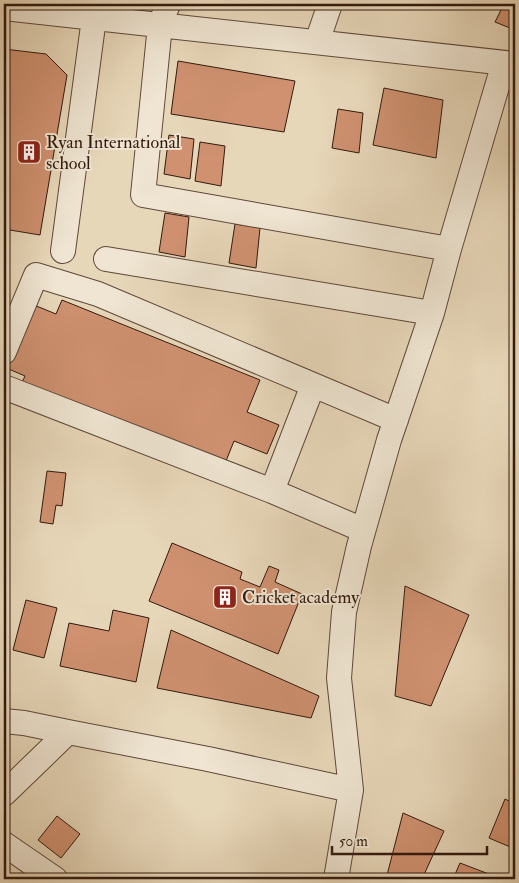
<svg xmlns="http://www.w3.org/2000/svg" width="519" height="883" font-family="'IM FELL Double Pica',serif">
	<rect width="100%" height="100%" fill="#e7d7b9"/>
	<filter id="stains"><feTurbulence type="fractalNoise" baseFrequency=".004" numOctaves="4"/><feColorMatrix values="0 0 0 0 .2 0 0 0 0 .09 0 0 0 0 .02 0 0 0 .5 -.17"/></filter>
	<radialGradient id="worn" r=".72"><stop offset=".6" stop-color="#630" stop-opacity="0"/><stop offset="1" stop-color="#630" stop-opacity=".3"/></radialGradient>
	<path fill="#cf9170" stroke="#321a0f" d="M 504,4 L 515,4 L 515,30 L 495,22 Z
		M 4,49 L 46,54 L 67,75 L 40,235 L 4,229 Z
		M 178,61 L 295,81 L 284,132 L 171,114 Z
		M 384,88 L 443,100 L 436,158 L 373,145 Z
		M 338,109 L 363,113 L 359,153 L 332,148 Z
		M 169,135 L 194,139 L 190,179 L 164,174 Z
		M 200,142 L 225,146 L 221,186 L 195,181 Z
		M 165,213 L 189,217 L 185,257 L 159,252 Z
		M 235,224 L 260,228 L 256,268 L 229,263 Z
		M 62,300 L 260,380 L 247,412 L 279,425 L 267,454 L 234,441 L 222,471 L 19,389 L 25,376 L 4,367 L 4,366 L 29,303 L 56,314 Z
		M 47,471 L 66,473 L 62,506 L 56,505 L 53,524 L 40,522 Z
		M 172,543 L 242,572 L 240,579 L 260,587 L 269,566 L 279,570 L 275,582 L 302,594 L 278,654 L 149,601 Z
		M 405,586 L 469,615 L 431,706 L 395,696 Z
		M 26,600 L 57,608 L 44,658 L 13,650 Z
		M 113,610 L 149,618 L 136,682 L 60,666 L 69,623 L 109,631 Z
		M 171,630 L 319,696 L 311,718 L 157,688 Z
		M 505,799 L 515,804 L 515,849 L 489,838 Z
		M 403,813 L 444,831 L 422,879 L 386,879 Z
		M 57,816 L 80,834 L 61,858 L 38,840 Z
		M 460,863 L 502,879 L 453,879 Z"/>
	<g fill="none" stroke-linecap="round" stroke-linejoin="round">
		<defs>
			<path id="minor" d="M 168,4 L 160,25 L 143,195 L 449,249
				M 4,8 L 515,64
				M 317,42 L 330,4
				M 63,251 L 94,18
				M 106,259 L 432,313
				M 4,352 L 36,275 L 98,294 L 396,420
				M 4,387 L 272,491 L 363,530
				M 272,491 L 313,385
				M 4,721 L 24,723 L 68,732
				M 351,790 L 339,678 L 344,612 L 359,546 L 389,440 L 432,313 L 449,249 L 504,63
				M 4,794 L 68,732 L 208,759 L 351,790 L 336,879
				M 4,844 L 55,879"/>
		</defs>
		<use href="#minor" stroke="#5f493a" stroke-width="26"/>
		<use href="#minor" stroke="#efe5d2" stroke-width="24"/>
	</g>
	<defs>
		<symbol id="building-square" viewBox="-11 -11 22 22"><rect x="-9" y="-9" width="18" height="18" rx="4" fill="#8f2418" stroke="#efe5d2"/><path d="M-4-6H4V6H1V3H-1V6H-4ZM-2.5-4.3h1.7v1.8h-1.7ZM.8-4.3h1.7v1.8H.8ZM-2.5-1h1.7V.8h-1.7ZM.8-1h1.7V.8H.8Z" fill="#fff"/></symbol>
	</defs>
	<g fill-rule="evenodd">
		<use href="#building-square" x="15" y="138" width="28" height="28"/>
		<use href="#building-square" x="211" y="583" width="28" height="28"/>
	</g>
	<g text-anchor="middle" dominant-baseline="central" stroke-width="4" stroke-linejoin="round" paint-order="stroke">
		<g font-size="18" fill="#321a0f" stroke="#efe5d2" text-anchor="start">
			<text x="46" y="142">Ryan International<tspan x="46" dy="21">school</tspan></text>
			<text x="242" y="597">Cricket academy</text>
		</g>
	</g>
	<rect width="519" height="883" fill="none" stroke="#e7d7b9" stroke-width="20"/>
	<rect x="5" y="5" width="509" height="873" fill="none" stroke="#321a0f" stroke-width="2.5"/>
	<rect x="10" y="10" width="499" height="863" fill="none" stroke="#321a0f"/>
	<path d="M332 846v8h155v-8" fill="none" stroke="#321a0f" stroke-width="2.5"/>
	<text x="339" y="846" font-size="15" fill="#321a0f" stroke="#efe5d2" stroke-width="4" paint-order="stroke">50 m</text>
	<rect width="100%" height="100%" filter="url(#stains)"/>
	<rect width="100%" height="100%" fill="url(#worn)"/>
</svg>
